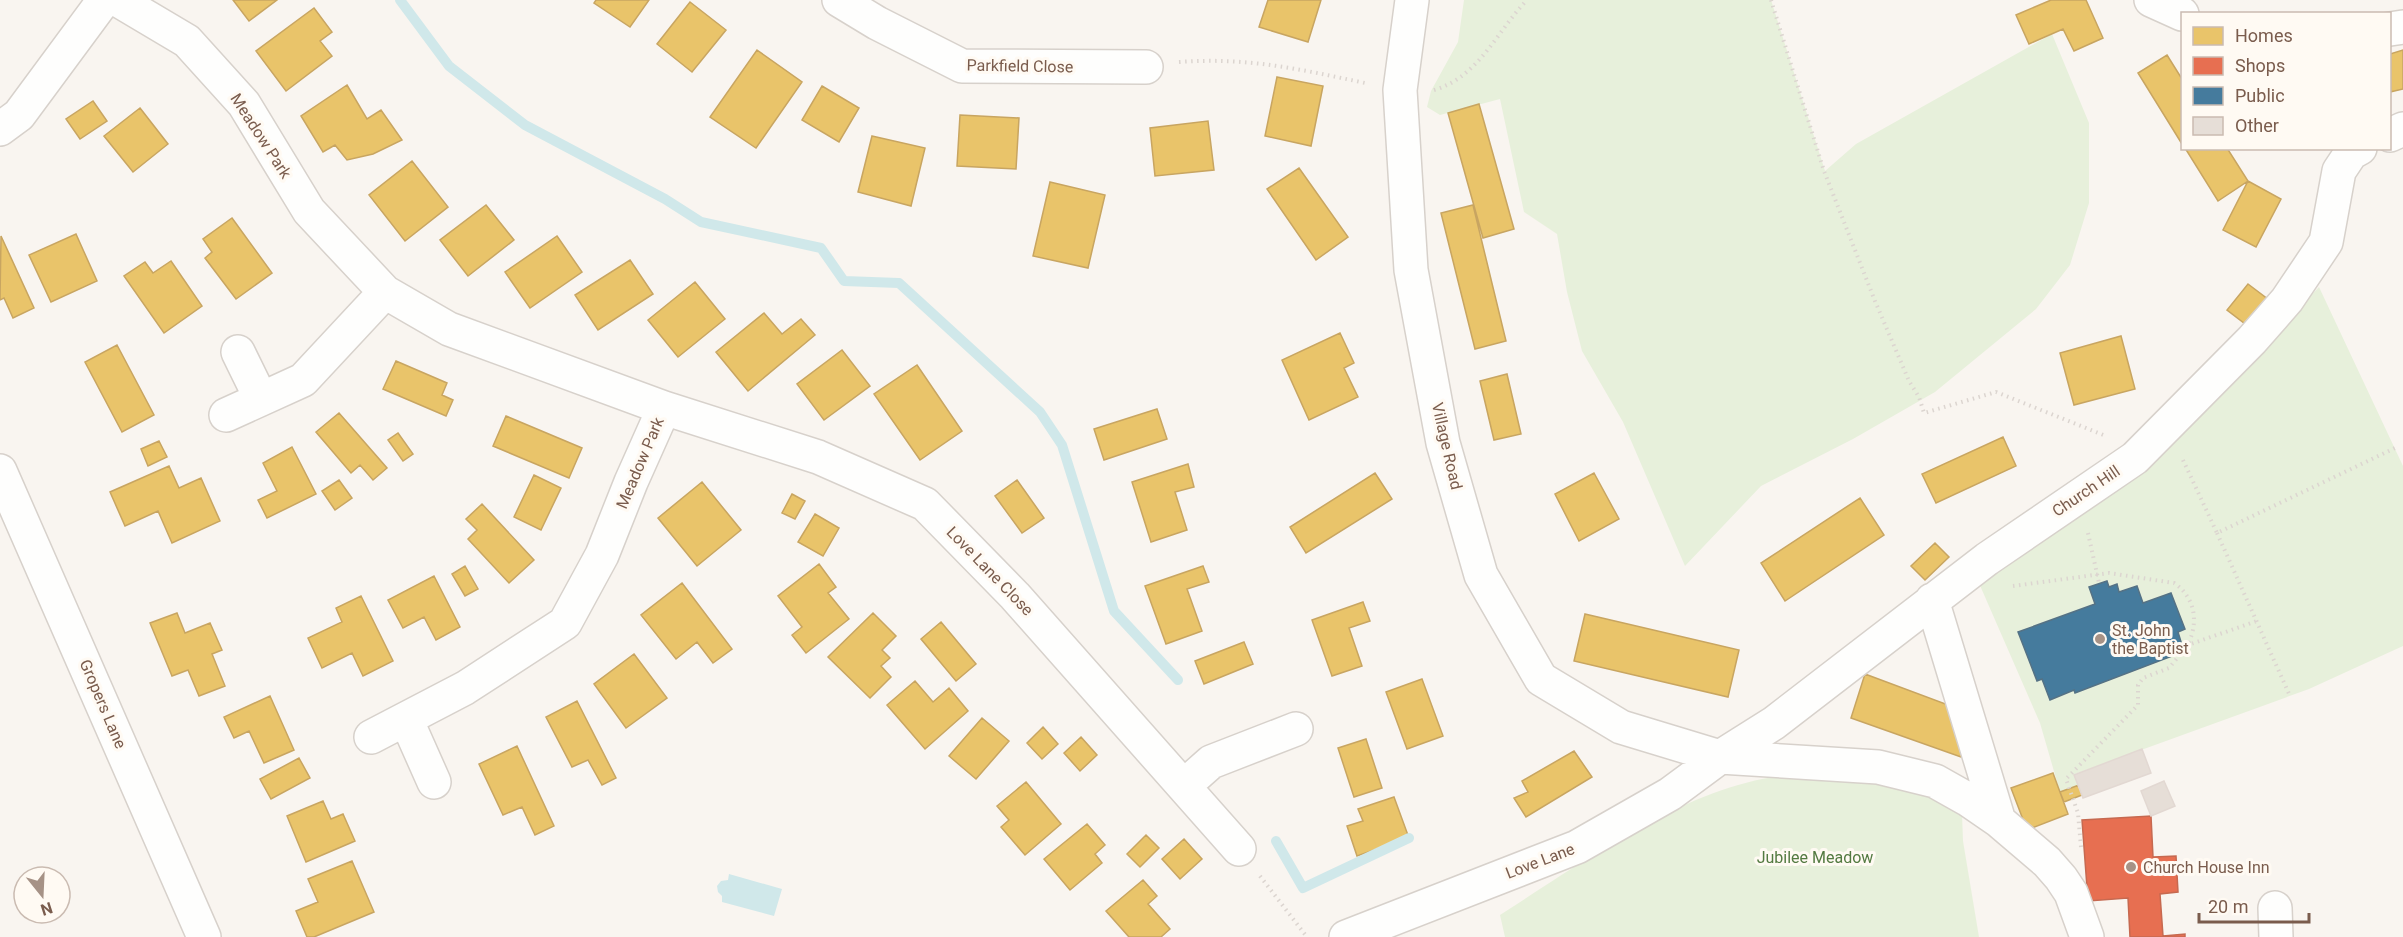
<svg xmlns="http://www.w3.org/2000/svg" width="2403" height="937" font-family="Roboto,sans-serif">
	<rect width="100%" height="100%" fill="#f9f5f0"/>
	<path fill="#e7f0db" d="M 1464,0 L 1771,0 L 1825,171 L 1856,144 L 2052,34 L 2089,123 L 2089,203 L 2070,265 L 2036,309 L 1935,392 L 1853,439 L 1761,486 L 1685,566 L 1623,422 L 1582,351 L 1567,292 L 1557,234 L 1524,212 L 1500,99 L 1440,115 L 1427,107 L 1431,91 L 1458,42 Z
		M 2319,287 L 2403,466 L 2403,646 L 2309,689 L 2075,774 L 2079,785 L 2060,792 L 2040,723 L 1975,574 L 2173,440 Z
		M 1790,775 L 1859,778 L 1913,787 L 1962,814 L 1963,841 L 1979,937 L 1505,937 L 1500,915 C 1584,862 1688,784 1790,775 Z"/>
	<path fill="#d0e8ea" d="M 729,874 L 782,889 L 774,916 L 722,902 L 722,896 L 718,892 L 717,886 L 721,881 L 728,880 Z"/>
	<path fill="#e9c46a" stroke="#c8a561" stroke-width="1.5" d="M 233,0 L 277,0 L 249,21 Z
		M 596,0 L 649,0 L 630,27 L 594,3 Z
		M 1268,0 L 1321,0 L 1308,42 L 1259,27 Z
		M 2051,0 L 2086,0 L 2103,38 L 2074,51 L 2063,29 L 2029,44 L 2016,15 Z
		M 690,2 L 726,30 L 692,72 L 657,44 Z
		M 314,8 L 332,32 L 320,41 L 332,56 L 286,91 L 256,51 Z
		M 757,50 L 802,82 L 756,148 L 710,117 Z
		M 2403,50 L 2403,89 L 2390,92 L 2390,54 Z
		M 2167,55 L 2182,79 L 2182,144 L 2138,73 Z
		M 1277,77 L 1323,86 L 1311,146 L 1265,136 Z
		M 347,85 L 367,119 L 381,110 L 402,140 L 373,154 L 347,160 L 335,145 L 323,152 L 301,116 Z
		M 822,86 L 859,108 L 839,142 L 802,120 Z
		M 93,101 L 107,121 L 80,139 L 66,119 Z
		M 1479,104 L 1514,229 L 1483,238 L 1448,113 Z
		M 140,108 L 168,144 L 133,172 L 104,136 Z
		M 960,115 L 1019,118 L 1016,169 L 957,166 Z
		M 1208,121 L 1214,170 L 1155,176 L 1150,128 Z
		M 872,136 L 925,148 L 911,206 L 858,192 Z
		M 2185,148 L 2227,148 L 2248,181 L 2218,201 Z
		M 412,161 L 448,207 L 405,241 L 369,195 Z
		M 1299,168 L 1348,237 L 1316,260 L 1267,189 Z
		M 2248,181 L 2281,199 L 2256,247 L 2223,230 Z
		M 1050,182 L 1105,195 L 1088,268 L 1033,256 Z
		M 486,205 L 514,240 L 468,276 L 440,240 Z
		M 1473,205 L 1506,341 L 1475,349 L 1441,213 Z
		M 232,218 L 272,273 L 236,299 L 205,258 L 212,252 L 203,239 Z
		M 76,234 L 97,281 L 51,302 L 29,255 Z
		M 1,236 L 34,308 L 13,318 L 4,298 L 0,300 Z
		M 557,236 L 582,272 L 530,308 L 505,272 Z
		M 630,260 L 653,294 L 598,330 L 575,295 Z
		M 171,261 L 202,306 L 164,333 L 124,276 L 145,262 L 153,273 Z
		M 695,282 L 725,319 L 678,357 L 648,320 Z
		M 2248,284 L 2273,303 L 2253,330 L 2227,310 Z
		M 764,313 L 782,334 L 801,319 L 815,335 L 748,391 L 716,352 Z
		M 1340,333 L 1354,363 L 1344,368 L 1358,397 L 1309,420 L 1282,360 Z
		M 2121,336 L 2135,389 L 2074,405 L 2060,353 Z
		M 117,345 L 154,415 L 122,432 L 85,362 Z
		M 842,350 L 870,386 L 824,420 L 797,384 Z
		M 396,361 L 447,383 L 442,395 L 453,400 L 446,416 L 383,389 Z
		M 917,365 L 962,431 L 920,460 L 874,394 Z
		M 1507,374 L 1521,434 L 1494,440 L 1480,381 Z
		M 1157,409 L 1167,439 L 1104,460 L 1094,429 Z
		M 339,413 L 387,468 L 373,480 L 360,465 L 351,473 L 316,432 Z
		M 506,416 L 582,448 L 569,478 L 493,446 Z
		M 398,433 L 413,454 L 403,461 L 388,440 Z
		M 2003,437 L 2016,466 L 1936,503 L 1922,474 Z
		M 159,441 L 167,457 L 148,466 L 141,449 Z
		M 292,447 L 316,494 L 267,518 L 258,500 L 277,491 L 263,463 Z
		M 1188,464 L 1194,487 L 1175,492 L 1187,530 L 1151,542 L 1132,482 Z
		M 169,466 L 179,488 L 201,478 L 220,521 L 172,543 L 158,511 L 125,526 L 110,492 Z
		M 1375,473 L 1392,499 L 1306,553 L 1290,527 Z
		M 1594,473 L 1619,519 L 1579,541 L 1555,494 Z
		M 534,475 L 561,488 L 541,530 L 514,517 Z
		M 339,480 L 352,498 L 335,510 L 322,491 Z
		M 1017,480 L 1044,518 L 1022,533 L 995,496 Z
		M 702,482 L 741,530 L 697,566 L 658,518 Z
		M 792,494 L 805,501 L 795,519 L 782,513 Z
		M 1860,498 L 1884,535 L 1785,601 L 1761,563 Z
		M 482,504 L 534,560 L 509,583 L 468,539 L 477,530 L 466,519 Z
		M 815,514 L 839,528 L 823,556 L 798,542 Z
		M 1935,543 L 1949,557 L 1925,580 L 1911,566 Z
		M 819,564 L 836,587 L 828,593 L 849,619 L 806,653 L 792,635 L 802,627 L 778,596 Z
		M 465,566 L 478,589 L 465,596 L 452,574 Z
		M 1203,566 L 1209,582 L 1187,589 L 1202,631 L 1166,644 L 1145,586 Z
		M 434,576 L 460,627 L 436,640 L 424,617 L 403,628 L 388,600 Z
		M 682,583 L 732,649 L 713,663 L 697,642 L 676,659 L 641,615 Z
		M 361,596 L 393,661 L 363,676 L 352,653 L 322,668 L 308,638 L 342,622 L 336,608 Z
		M 1363,602 L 1370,621 L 1349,628 L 1362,666 L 1332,676 L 1312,620 Z
		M 177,613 L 185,633 L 210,623 L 222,650 L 212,654 L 225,686 L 199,696 L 188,670 L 172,676 L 150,623 Z
		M 873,613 L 896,636 L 882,650 L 890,658 L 881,666 L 891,677 L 870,698 L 828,657 Z
		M 1585,614 L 1739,650 L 1728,697 L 1574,661 Z
		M 941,622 L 976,664 L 956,681 L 921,639 Z
		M 1244,642 L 1253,664 L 1204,684 L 1195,661 Z
		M 634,654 L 667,698 L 626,728 L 594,684 Z
		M 1865,674 L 1959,709 L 1978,763 L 1851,718 Z
		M 1422,679 L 1443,736 L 1407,749 L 1386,692 Z
		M 915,681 L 933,702 L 949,688 L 968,711 L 925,749 L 887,705 Z
		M 270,696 L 294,750 L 264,763 L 249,731 L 234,738 L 224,717 Z
		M 577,701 L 616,778 L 602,785 L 588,760 L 572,767 L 546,717 Z
		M 982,718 L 1009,741 L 976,779 L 949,756 Z
		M 1043,727 L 1058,744 L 1042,759 L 1027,743 Z
		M 1081,737 L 1097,755 L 1080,771 L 1064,753 Z
		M 1366,739 L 1382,788 L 1354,797 L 1338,748 Z
		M 517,746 L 554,826 L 535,835 L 522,807 L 503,815 L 479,764 Z
		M 1574,751 L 1592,777 L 1526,817 L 1514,798 L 1528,792 L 1522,781 Z
		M 299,758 L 310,778 L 271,799 L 260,779 Z
		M 2053,773 L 2068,814 L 2027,830 L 2011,788 Z
		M 1026,782 L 1061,824 L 1025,855 L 1001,827 L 1009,820 L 997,806 Z
		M 2079,785 L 2082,795 L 2064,802 L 2060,792 Z
		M 1394,797 L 1409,838 L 1357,856 L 1347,826 L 1363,821 L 1358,809 Z
		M 323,801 L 331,819 L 343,814 L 355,841 L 306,862 L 287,816 Z
		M 1087,824 L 1105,845 L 1095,854 L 1102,863 L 1070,890 L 1044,859 Z
		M 1146,835 L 1159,848 L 1140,867 L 1127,854 Z
		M 1184,839 L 1202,859 L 1180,879 L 1162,859 Z
		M 352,861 L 374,912 L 314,937 L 307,937 L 296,911 L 318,902 L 308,879 Z
		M 1143,880 L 1157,896 L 1148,904 L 1170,929 L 1161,937 L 1129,937 L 1106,911 Z"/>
	<path fill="#e76f51" stroke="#c66950" stroke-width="1.5" d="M 2151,816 L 2153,857 L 2176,856 L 2178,892 L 2160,894 L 2163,936 L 2185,934 L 2185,937 L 2130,937 L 2128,898 L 2088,901 L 2082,820 Z"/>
	<path fill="#457b9d" stroke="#557285" stroke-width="1.5" d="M 2107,581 L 2109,587 L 2117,584 L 2119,592 L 2137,586 L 2143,603 L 2171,593 L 2185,629 L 2178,632 L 2182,645 L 2175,655 L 2075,693 L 2074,690 L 2050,700 L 2042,679 L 2037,681 L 2018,632 L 2095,604 L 2089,587 Z"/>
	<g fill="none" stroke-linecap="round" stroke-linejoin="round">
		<path stroke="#d0e8ea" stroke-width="10" d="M 400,0 L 449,66 L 525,125 L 665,199 L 701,222 L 821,248 L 844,281 L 899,283 L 1040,412 L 1062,445 L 1114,611 L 1178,680
			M 1276,841 L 1303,888 L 1409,838"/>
	</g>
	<path fill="#e6ded7" stroke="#e2d8d2" stroke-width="1.5" d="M 2142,749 L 2151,773 L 2083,798 L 2074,775 Z
		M 2164,781 L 2175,806 L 2151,816 L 2141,791 Z"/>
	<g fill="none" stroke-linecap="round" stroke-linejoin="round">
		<defs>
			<path id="minor" d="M 118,0 L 187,41 L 244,104 L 309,211 L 385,292 L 449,329 L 664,408 L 818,457 L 925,504 L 1015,596 L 1239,849
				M 839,0 L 877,23 L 962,66 L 1146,67
				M 1412,0 L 1400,90 L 1411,270 L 1443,443 L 1481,575 L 1541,679 L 1621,727 L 1720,757 L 1878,767 L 1935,781 L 1967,799 L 1999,821 L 2047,862 L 2061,878 L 2071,893 L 2087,937
				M 2151,0 L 2182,14
				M 2390,29 L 2403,27
				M 0,129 L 19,115 L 104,0
				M 2390,135 L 2403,129
				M 238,352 L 261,399
				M 226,415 L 303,380 L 385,292
				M 0,471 L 204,937
				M 1932,600 L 1999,821
				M 406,719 L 434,782
				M 371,737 L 465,688 L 565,623 L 602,555 L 631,482 L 664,408
				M 1184,786 L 1211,762 L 1296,729
				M 2275,908 L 2276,937
				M 1346,937 L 1577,847 L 1670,794 L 1720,757 L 1774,723 L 1987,559 L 2135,458 L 2252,340 L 2287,300 L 2326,242 L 2339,171 L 2351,153 L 2360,148"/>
		</defs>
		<use href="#minor" stroke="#d7d1cb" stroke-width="36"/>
		<path stroke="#dcd5d0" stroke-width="4" stroke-dasharray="1.5 4.5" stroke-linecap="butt" d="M 1771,0 L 1824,171 L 1875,301 L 1909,381 L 1919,397 L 1924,413 L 1996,392 L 2106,436
			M 1179,62 C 1247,57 1299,69 1365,83
			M 1434,90 C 1479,77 1497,31 1527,0
			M 2183,460 L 2217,533 L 2395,448
			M 2088,533 L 2099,583
			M 2217,533 L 2290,696
			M 2013,586 L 2109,573 L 2174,583 C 2195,597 2199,622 2188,644
			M 2081,847 L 2078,813 L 2066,779 L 2138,705 L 2138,685 L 2143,678 L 2169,668 L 2188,645 L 2257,621
			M 1260,876 L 1307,937"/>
		<use href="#minor" stroke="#fefefd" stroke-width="33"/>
	</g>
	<g fill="#a69286" stroke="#fffaf3" stroke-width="2">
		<circle cx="2100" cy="639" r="6"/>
		<circle cx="2131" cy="867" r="6"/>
	</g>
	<g text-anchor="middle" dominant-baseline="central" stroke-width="6" stroke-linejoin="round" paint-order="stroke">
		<g font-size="16" fill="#7a5c4d" stroke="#fffaf3">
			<text transform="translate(1020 66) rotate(1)">Parkfield Close</text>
			<text transform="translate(261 136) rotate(57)">Meadow Park</text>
			<text transform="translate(1447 446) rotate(77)">Village Road</text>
			<text transform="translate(640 463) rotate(-67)">Meadow Park</text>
			<text transform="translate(2086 491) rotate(-34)">Church Hill</text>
			<text transform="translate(990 571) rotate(46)">Love Lane Close</text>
			<text transform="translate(103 704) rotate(67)">Gropers Lane</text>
			<text transform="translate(1540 861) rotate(-21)">Love Lane</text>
		</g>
		<g font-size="16" fill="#7a5c4d" stroke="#fffaf3" text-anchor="start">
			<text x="2112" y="630">St. John<tspan x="2112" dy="18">the Baptist</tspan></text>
			<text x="2143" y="867">Church House Inn</text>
		</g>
		<g font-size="16" fill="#537a41" stroke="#fffaf3">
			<text x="1815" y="857">Jubilee Meadow</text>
		</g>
	</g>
	<rect x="2181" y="12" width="210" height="138" fill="#fffaf3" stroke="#cabbb1" stroke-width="1.5"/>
	<rect x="2193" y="27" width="30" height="18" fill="#e9c46a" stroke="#cabbb1" stroke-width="1.5"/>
	<text x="2235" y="42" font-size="18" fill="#7a5c4d">Homes</text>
	<rect x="2193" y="57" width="30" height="18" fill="#e76f51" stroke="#cabbb1" stroke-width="1.5"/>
	<text x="2235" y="72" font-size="18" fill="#7a5c4d">Shops</text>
	<rect x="2193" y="87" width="30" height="18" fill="#457b9d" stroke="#cabbb1" stroke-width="1.5"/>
	<text x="2235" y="102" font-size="18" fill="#7a5c4d">Public</text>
	<rect x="2193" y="117" width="30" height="18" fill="#e6ded7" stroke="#cabbb1" stroke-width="1.5"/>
	<text x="2235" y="132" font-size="18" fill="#7a5c4d">Other</text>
	<g transform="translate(42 895) rotate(162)"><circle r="28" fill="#fffaf3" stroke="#cabbb1" stroke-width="1.5"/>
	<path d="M0-4.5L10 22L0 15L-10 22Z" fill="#a69286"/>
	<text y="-9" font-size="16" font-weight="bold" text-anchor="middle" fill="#7a5c4d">N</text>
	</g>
	<path d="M2199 913v9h110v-9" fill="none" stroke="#7a5c4d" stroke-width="3"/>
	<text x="2208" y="913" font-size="18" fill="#7a5c4d" stroke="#fffaf3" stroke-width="4.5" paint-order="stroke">20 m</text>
</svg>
